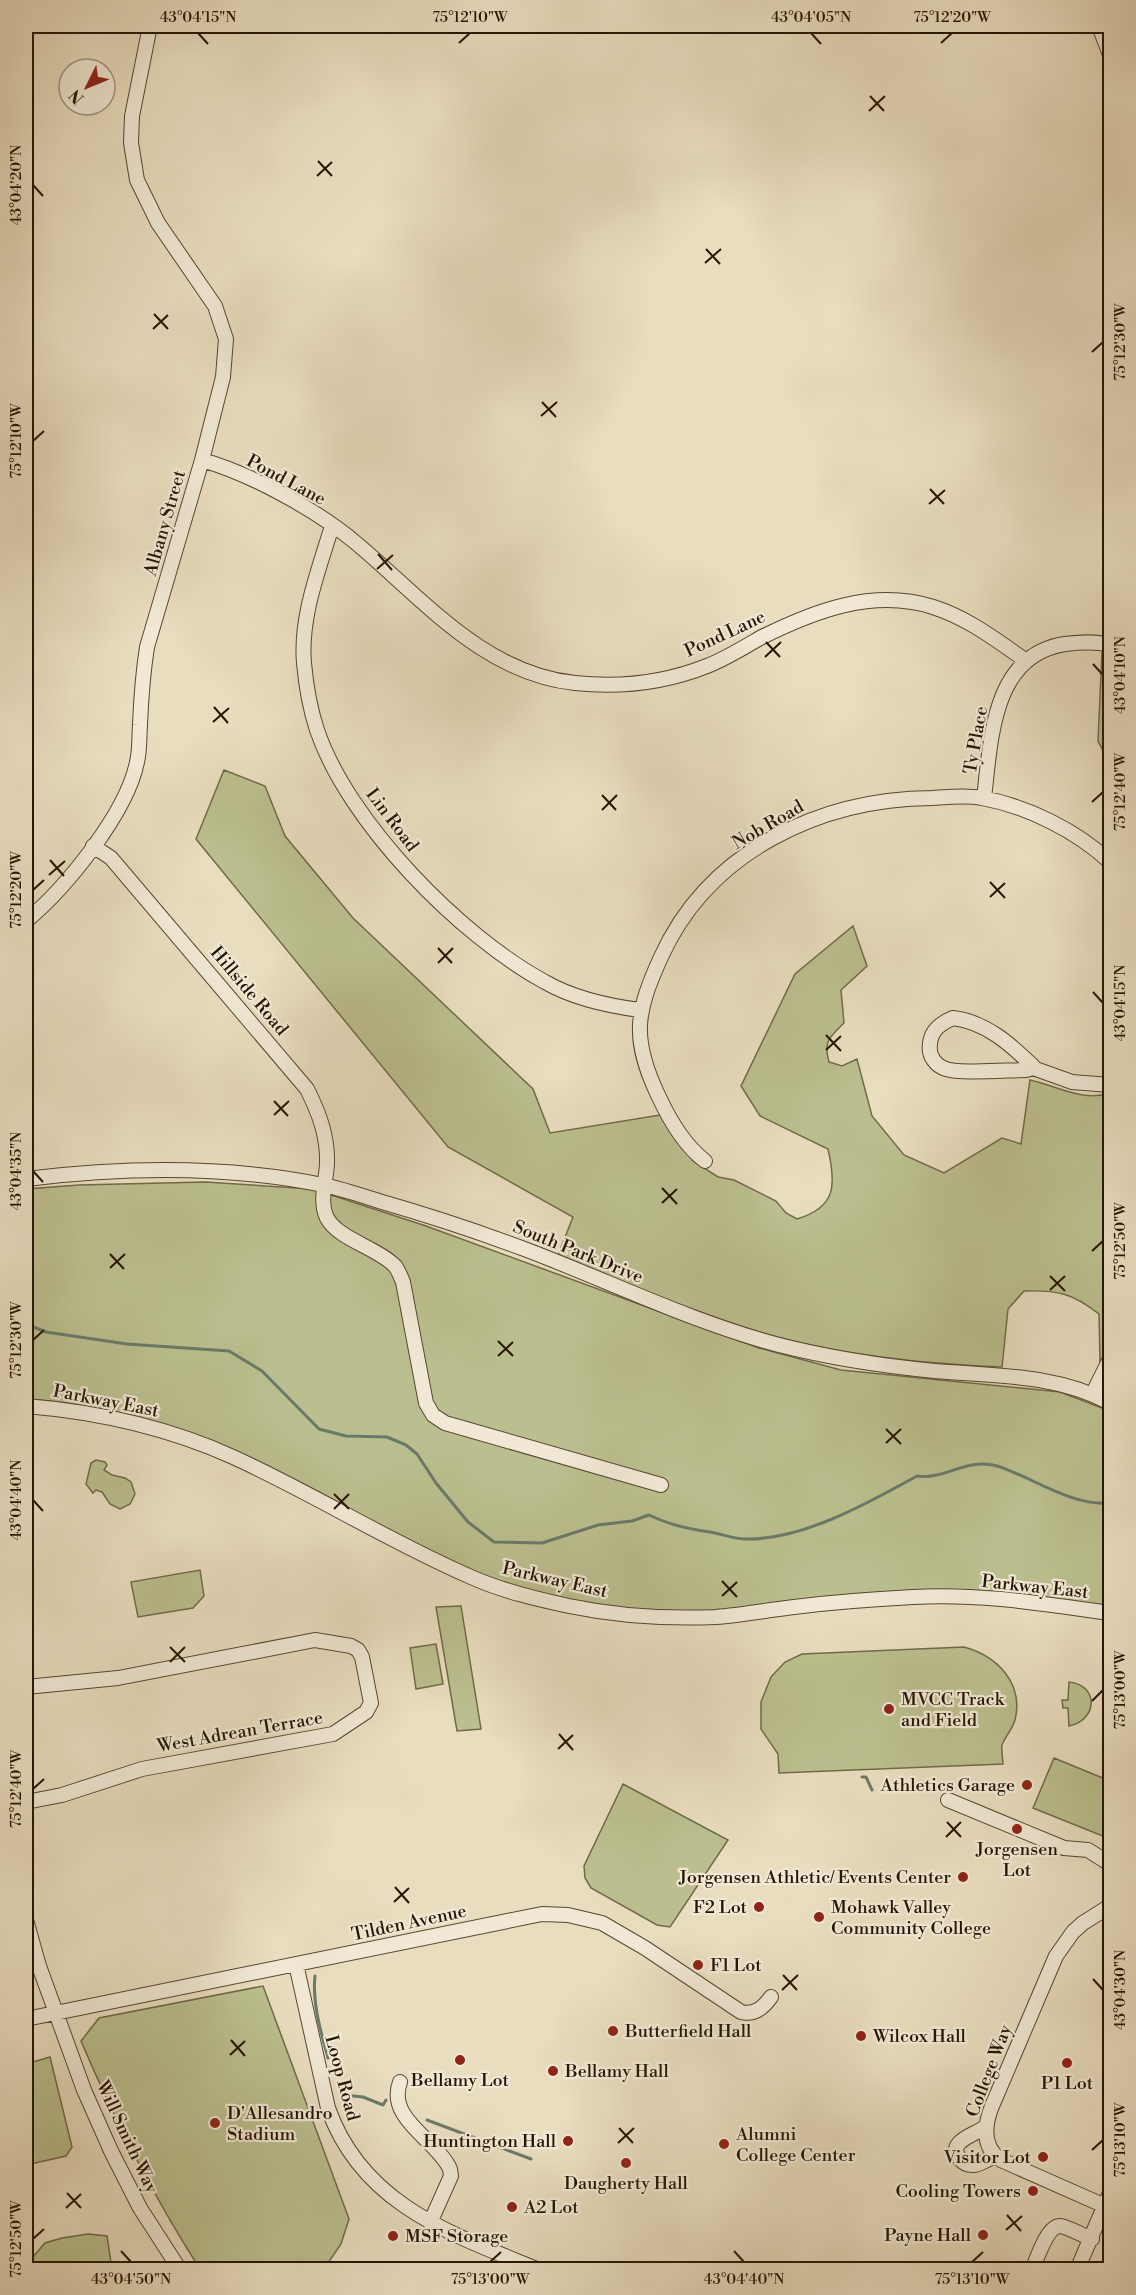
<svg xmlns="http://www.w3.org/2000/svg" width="1136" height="2295" font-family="'Libre Bodoni',serif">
	<rect width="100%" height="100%" fill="#e9ddbf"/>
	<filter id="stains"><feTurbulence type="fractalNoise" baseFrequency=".00333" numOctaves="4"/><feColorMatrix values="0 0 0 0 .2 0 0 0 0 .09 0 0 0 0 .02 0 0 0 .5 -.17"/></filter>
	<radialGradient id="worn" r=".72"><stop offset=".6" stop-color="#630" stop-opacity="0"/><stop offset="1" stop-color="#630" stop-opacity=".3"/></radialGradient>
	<path fill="#bbbf8f" stroke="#706a48" stroke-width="1.5" d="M 1102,651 L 1110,652 L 1110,764 L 1098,741 Z
		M 224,770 L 265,786 L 285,836 L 353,918 L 533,1089 L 550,1133 L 660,1115 L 693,1161 L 718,1177 L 734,1180 L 776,1201 L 786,1213 L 797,1219 C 837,1207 836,1184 828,1149 L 760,1116 L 741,1086 L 795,974 L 853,926 L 867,966 L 841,990 L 844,1023 C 830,1037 823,1041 829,1062 L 842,1066 L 857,1059 L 872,1116 L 904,1155 L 944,1173 L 1002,1138 L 1021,1144 L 1030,1080 C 1058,1086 1082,1102 1110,1093 L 1110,1132 L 1106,1134 L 1110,1150 L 1110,1346 L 1100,1362 L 1099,1314 C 1072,1293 1058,1290 1024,1291 L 1008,1309 L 1002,1367 C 927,1364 853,1357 781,1338 C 704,1317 631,1285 558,1255 L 573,1217 L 448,1147 L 196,839 Z
		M 205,1182 L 313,1189 L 426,1226 L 759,1348 L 841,1370 L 1060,1392 L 1102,1408 L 1110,1415 L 1110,1607 L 1016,1595 L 679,1613 L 622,1609 L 570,1601 L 521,1589 L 473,1572 L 181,1430 C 130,1414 79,1402 26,1399 L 26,1189 L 79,1185 Z
		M 96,1460 L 105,1462 L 107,1465 L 104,1470 L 112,1475 L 125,1478 L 131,1482 L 135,1494 L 130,1504 L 120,1509 L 110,1504 L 102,1492 L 96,1490 L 93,1493 L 86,1484 L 91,1463 Z
		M 200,1570 L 204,1596 L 193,1608 L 138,1617 L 131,1582 Z
		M 461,1606 L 481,1729 L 457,1731 L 436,1607 Z
		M 436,1644 L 443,1684 L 416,1689 L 410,1648 Z
		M 964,1647 C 997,1656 1024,1683 1015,1720 C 1012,1730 1005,1737 1002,1745 C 1001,1750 1003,1759 1003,1764 L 779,1773 L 778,1754 L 761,1729 L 761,1702 L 771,1677 L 785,1662 L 802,1654 Z
		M 1069,1682 C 1099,1685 1098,1720 1069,1726 L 1068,1708 L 1063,1708 L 1062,1700 L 1068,1700 Z
		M 1054,1758 L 1110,1781 L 1110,1839 L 1033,1808 Z
		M 623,1784 L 728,1840 L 670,1927 L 657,1925 L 591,1888 L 585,1878 L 584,1866 Z
		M 263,1986 L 349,2219 L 341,2244 L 324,2269 L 200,2269 C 153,2196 115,2121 81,2041 L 99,2018 Z
		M 50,2057 L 72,2147 L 66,2156 L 26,2165 L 26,2064 Z
		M 88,2234 L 107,2236 L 112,2269 L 26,2269 L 26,2265 L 45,2243 L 62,2238 Z"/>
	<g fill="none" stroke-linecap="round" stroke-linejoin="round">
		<path stroke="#6a7a69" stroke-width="3" d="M 26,1324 L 46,1332 L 127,1344 L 229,1351 L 262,1371 L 319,1429 L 346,1436 L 387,1437 L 406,1445 L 417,1454 L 436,1483 L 468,1522 L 494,1542 L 542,1543 L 598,1525 L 632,1521 L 649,1515 C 669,1525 688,1529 710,1532 C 722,1534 734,1539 746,1539 C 803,1540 868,1503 917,1476 C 944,1480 964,1459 993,1465 C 1000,1466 1008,1470 1015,1473 C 1044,1485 1077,1506 1110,1503
			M 862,1777 L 866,1777 L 872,1790
			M 315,1976 C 312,2003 321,2032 328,2058
			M 344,2095 L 363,2097 L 383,2105 L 386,2100
			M 427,2120 L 531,2159"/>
		<defs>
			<path id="minor" d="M 1099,26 L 1110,55
				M 202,460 C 251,474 317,510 356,543 C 422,598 484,674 575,683 C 621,688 664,683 707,666 C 725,659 743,648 760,638 C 814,611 873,588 933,607 C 968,618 996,640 1025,660
				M 332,526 C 319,569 300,617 304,663 C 306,685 310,709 317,730 C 348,822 460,936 545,982 C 573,998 609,1006 640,1010
				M 984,798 C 991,740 992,655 1065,644 C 1081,642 1095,641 1110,645
				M 93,846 L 111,858 L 307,1089 C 319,1113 328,1136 327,1164 C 326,1182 319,1201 327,1218 C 338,1239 378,1248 395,1266 C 398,1270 401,1277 403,1282 L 426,1403 L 433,1415 L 445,1423 L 661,1485
				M 26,921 C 65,889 127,813 137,762 C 140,750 139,737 140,725 C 141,699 143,673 147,647 L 202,460 L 223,377 L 226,339 L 215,306 L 158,223 L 137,180 L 131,143 L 132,116 L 150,26
				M 953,1018 C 986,1022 1010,1044 1033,1066 L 1033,1068 L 1026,1070 C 1009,1070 960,1074 946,1069 C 936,1066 928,1056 930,1044 C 931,1030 941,1023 953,1018 Z
				M 1033,1068 L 1072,1082 L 1110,1085
				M 705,1161 C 684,1145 669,1119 658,1095 C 631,1038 636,1012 661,957 C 709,851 820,799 932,798 C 948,797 966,795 982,798 C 1027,806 1077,831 1110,862
				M 26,1179 C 124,1167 225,1165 323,1185 C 343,1189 363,1196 382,1202 C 431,1216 479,1232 527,1250 C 611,1282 692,1322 779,1345 C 830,1358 883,1366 935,1371 C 995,1376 1056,1374 1110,1403
				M 1093,1393 L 1110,1359
				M 26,1406 C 98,1412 167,1427 233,1457 C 314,1494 390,1542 471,1577 C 502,1591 536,1599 569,1606 C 617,1616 667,1619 716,1617 C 742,1615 768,1610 794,1607 C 834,1602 874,1599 913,1597 C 979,1593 1045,1604 1110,1613
				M 26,1687 L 118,1678 L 315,1640 L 351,1646 L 358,1650 L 362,1657 L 371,1703 L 366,1712 L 333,1734 L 142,1769 L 62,1795 L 26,1802
				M 948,1800 L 1064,1848 L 1088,1850 L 1110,1864
				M 26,1920 L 39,1966 L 84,2090 L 111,2151 L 140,2208 L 180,2270
				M 296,1964 L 328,2108 C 362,2205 452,2234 539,2270
				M 26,2019 L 542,1914 L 568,1915 L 602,1923 L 645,1948 L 741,2012 C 755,2015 763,2008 771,1997
				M 400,2082 C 386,2119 437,2140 450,2169 L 451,2176 L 430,2223
				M 985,2127 C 975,2135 946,2141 960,2159 C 963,2163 968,2165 973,2165 C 981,2165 987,2158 996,2157
				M 1105,2206 L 1001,2160 C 982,2147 984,2126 992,2106 L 1056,1956 L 1073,1932 L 1083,1923 L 1110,1906
				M 1032,2270 C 1037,2259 1047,2226 1060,2226 C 1069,2227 1083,2236 1092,2239
				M 1077,2270 L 1110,2193"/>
		</defs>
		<use href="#minor" stroke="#564731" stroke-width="16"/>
		<use href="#minor" stroke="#f1e9d5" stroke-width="14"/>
	</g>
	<path fill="none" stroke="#251502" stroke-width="2" d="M 198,33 L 208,44M 811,33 L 821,44M 459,43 L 470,33M 941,43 L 952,33M 870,96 L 884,111M 869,111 L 885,96M 318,161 L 332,176M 317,176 L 332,162M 33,185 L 43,196M 706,249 L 720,264M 705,263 L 721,249M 154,314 L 168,329M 153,329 L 168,315M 1092,352 L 1103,342M 542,402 L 556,417M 541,416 L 557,402M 33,441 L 44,431M 930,489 L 944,504M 929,504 L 945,490M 378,554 L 392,570M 377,569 L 393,555M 766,642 L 780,657M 765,657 L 781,642M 1093,664 L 1103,675M 214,707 L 228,723M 213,722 L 229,708M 602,795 L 616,810M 1092,802 L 1103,792M 602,810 L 617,795M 50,860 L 64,876M 49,875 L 65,861M 990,882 L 1005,898M 33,890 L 44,880M 990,897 L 1005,883M 438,948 L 452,963M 438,963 L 453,948M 1093,992 L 1103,1003M 826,1035 L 841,1051M 826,1050 L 841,1036M 274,1101 L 288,1116M 274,1115 L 289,1101M 33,1171 L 43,1182M 662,1188 L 677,1204M 662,1203 L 677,1189M 1092,1251 L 1103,1241M 110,1254 L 124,1269M 110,1268 L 125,1254M 1050,1276 L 1065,1291M 1050,1290 L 1065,1276M 33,1340 L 44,1330M 498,1341 L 513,1356M 498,1356 L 513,1342M 886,1429 L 901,1444M 886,1443 L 901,1429M 334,1494 L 349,1509M 33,1500 L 43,1511M 334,1509 L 349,1494M 722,1581 L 737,1597M 722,1596 L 737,1582M 170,1647 L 185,1662M 170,1662 L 185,1647M 1092,1701 L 1103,1690M 559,1734 L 573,1750M 558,1749 L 573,1735M 33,1789 L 44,1779M 947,1822 L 961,1837M 946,1837 L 961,1822M 395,1887 L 409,1903M 394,1902 L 409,1888M 783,1975 L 797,1990M 1093,1979 L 1103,1990M 782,1990 L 798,1975M 231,2040 L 245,2056M 230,2055 L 245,2041M 619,2128 L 633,2143M 618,2143 L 634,2128M 1092,2150 L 1103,2140M 67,2193 L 81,2208M 66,2208 L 81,2194M 1007,2215 L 1021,2231M 1006,2230 L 1022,2216M 33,2239 L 44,2229M 121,2251 L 131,2262M 734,2251 L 744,2262M 490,2262 L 501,2252M 972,2262 L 983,2252"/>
	<g fill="#8f2418" stroke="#f1e9d5" stroke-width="2">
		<circle cx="889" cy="1709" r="6"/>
		<circle cx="1027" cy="1785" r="6"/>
		<circle cx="1017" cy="1829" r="6"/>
		<circle cx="963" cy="1877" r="6"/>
		<circle cx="759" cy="1907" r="6"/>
		<circle cx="819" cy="1917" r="6"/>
		<circle cx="698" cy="1965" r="6"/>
		<circle cx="613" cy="2031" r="6"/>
		<circle cx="861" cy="2036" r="6"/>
		<circle cx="460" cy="2060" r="6"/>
		<circle cx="1067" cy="2063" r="6"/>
		<circle cx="553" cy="2071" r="6"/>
		<circle cx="215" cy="2123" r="6"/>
		<circle cx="568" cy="2141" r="6"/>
		<circle cx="724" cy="2144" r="6"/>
		<circle cx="1043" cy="2157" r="6"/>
		<circle cx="626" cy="2163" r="6"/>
		<circle cx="1033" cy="2191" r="6"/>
		<circle cx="512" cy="2207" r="6"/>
		<circle cx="983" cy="2235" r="6"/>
		<circle cx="393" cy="2236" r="6"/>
	</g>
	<g text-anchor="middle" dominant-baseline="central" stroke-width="4.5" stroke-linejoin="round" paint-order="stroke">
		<g font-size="18" fill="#251502" stroke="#f1e9d5">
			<text transform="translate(286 480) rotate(28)">Pond Lane</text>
			<text transform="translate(165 523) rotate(-74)">Albany Street</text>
			<text transform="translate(725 634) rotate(-25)">Pond Lane</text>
			<text transform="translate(976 740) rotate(-80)">Ty Place</text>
			<text transform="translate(392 820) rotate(53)">Lin Road</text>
			<text transform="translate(768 825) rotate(-30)">Nob Road</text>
			<text transform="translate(249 991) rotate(50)">Hillside Road</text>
			<text transform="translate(578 1252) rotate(22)">South Park Drive</text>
			<text transform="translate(106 1401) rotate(11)">Parkway East</text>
			<text transform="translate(555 1580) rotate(13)">Parkway East</text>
			<text transform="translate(1035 1587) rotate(6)">Parkway East</text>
			<text transform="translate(240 1732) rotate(-10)">West Adrean Terrace</text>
			<text transform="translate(409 1923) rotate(-12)">Tilden Avenue</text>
			<text transform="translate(989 2071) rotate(-69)">College Way</text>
			<text transform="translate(342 2078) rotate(75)">Loop Road</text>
			<text transform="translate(127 2137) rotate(65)">Will Smith Way</text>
		</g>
		<g font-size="18" fill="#251502" stroke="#f1e9d5" text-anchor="start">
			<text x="901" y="1699">MVCC Track<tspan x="901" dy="21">and Field</tspan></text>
			<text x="1015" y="1785" text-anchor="end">Athletics Garage</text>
			<text x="1017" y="1849" text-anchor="middle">Jorgensen<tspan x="1017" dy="21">Lot</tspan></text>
			<text x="951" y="1877" text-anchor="end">Jorgensen Athletic/ Events Center</text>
			<text x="747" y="1907" text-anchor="end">F2 Lot</text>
			<text x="831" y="1907">Mohawk Valley<tspan x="831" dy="21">Community College</tspan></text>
			<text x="710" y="1965">F1 Lot</text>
			<text x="625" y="2031">Butterfield Hall</text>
			<text x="873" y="2036">Wilcox Hall</text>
			<text x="565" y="2071">Bellamy Hall</text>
			<text x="460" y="2080" text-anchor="middle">Bellamy Lot</text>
			<text x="1067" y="2083" text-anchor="middle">P1 Lot</text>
			<text x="227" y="2113">D'Allesandro<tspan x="227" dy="21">Stadium</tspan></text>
			<text x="736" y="2134">Alumni<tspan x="736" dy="21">College Center</tspan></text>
			<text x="556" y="2141" text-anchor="end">Huntington Hall</text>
			<text x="1031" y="2157" text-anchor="end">Visitor Lot</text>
			<text x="626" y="2183" text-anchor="middle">Daugherty Hall</text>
			<text x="1021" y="2191" text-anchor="end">Cooling Towers</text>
			<text x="524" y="2207">A2 Lot</text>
			<text x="971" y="2235" text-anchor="end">Payne Hall</text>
			<text x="405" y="2236">MSF Storage</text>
		</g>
	</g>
	<rect width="1136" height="2295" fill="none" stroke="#e9ddbf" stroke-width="66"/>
	<g transform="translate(87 87) rotate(227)"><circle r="28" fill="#f1e9d5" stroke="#9f9481" stroke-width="1.5"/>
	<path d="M0-4.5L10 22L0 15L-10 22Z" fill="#8f2418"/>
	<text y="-9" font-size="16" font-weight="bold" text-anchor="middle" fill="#251502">N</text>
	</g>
	<rect x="33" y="33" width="1070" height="2229" fill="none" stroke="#251502" stroke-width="2"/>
	<g font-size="15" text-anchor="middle" fill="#251502">
		<text x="198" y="22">43°04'15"N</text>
		<text x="470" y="22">75°12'10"W</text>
		<text x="811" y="22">43°04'05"N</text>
		<text x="952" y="22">75°12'20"W</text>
		<text transform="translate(16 185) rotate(-90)" y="5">43°04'20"N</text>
		<text transform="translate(1120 342) rotate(-90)" y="5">75°12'30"W</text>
		<text transform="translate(16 441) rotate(-90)" y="5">75°12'10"W</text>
		<text transform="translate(1120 675) rotate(-90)" y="5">43°04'10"N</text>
		<text transform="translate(1120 792) rotate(-90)" y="5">75°12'40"W</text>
		<text transform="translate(16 890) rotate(-90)" y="5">75°12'20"W</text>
		<text transform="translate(1120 1003) rotate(-90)" y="5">43°04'15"N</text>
		<text transform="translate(16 1171) rotate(-90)" y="5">43°04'35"N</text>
		<text transform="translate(1120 1241) rotate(-90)" y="5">75°12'50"W</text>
		<text transform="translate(16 1340) rotate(-90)" y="5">75°12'30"W</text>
		<text transform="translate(16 1500) rotate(-90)" y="5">43°04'40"N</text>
		<text transform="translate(1120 1690) rotate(-90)" y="5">75°13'00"W</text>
		<text transform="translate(16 1789) rotate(-90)" y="5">75°12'40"W</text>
		<text transform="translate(1120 1990) rotate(-90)" y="5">43°04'30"N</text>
		<text transform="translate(1120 2140) rotate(-90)" y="5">75°13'10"W</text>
		<text transform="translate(16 2239) rotate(-90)" y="5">75°12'50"W</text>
		<text x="131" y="2284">43°04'50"N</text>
		<text x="490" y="2284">75°13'00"W</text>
		<text x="744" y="2284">43°04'40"N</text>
		<text x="972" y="2284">75°13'10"W</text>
	</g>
	<rect width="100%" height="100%" filter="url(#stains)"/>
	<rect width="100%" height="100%" fill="url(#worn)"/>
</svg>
